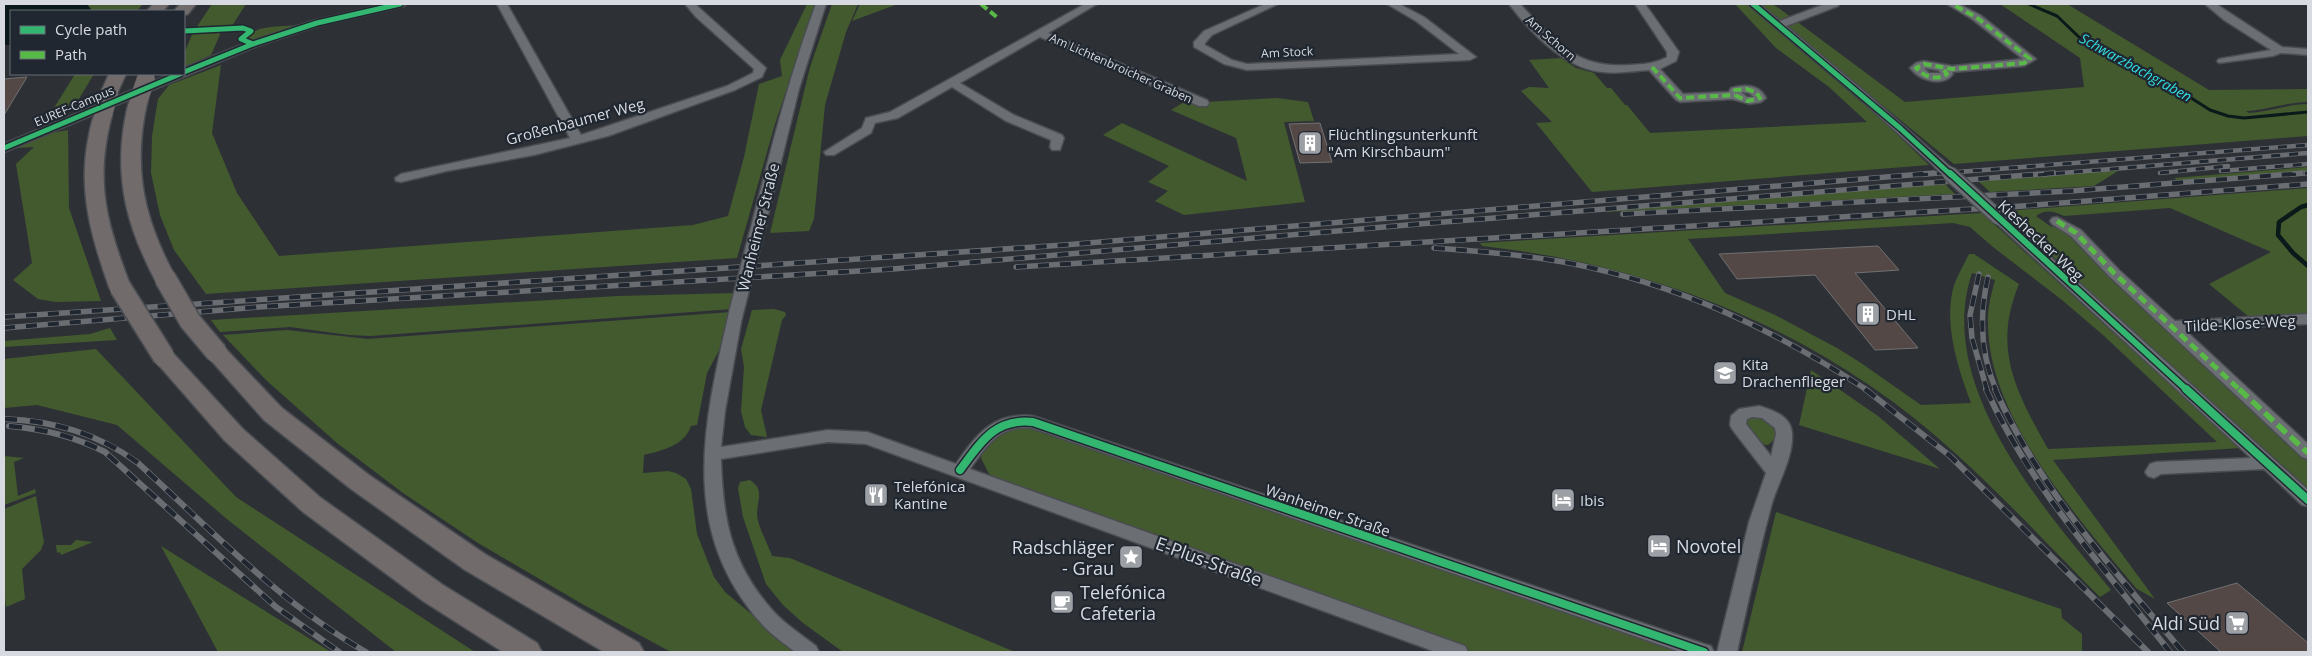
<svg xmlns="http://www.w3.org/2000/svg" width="2312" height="656" font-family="'Open Sans',sans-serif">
	<rect width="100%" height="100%" fill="#2d3136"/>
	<path fill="#435a2e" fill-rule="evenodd" d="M 87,4 L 143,4 L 137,11 L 92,11 Z
		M 212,4 L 246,4 L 232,26 L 196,28 Z
		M 807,4 L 815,4 L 775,124 L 737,258 L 206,294 L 174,250 L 160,215 L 151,173 L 152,136 L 158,99 L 169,85 L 221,65 L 212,133 L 237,193 L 279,256 L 693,225 L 728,216 L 744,157 L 759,84 L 782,76 L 780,60 Z
		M 832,4 L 858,4 L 846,32 L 825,105 L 814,219 L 809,231 L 770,233 L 810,67 Z
		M 860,4 L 898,4 L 852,21 Z
		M 1735,4 L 1746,4 L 1880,118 L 1929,165 L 1592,192 L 1536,123 L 1552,122 L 1521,91 L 1529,87 L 1549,88 L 1529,60 L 1561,58 L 1576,68 L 1594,73 L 1607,88 L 1611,88 L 1625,105 L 1627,105 L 1650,133 L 1867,122 L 1829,87 L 1776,48 Z
		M 1759,4 L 1772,4 L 1780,9 L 1905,102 L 2084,87 L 2080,58 L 2000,4 L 2067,4 L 2209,90 L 2308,89 L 2308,102 C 2287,102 2267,110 2246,111 L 2249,113 C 2269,112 2288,104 2308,104 L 2308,136 L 1954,164 Z
		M 300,25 L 256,41 L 246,38 C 256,24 284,27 300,25 Z
		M 222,30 L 211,55 L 184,67 L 184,54 L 193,32 Z
		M 75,74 L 94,74 L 74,107 L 63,116 L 54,108 Z
		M 1277,98 L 1308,102 L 1314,121 L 1284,122 L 1305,202 L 1184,215 L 1155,201 L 1168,191 L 1148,182 L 1169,166 L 1103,135 L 1122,123 L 1247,181 L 1236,138 L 1171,110 L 1189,99 L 1205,102 Z
		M 68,130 L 69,208 L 101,301 L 56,302 L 38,299 L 13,280 L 32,263 L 16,164 L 34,147 L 14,148 L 45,134 Z
		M 2308,167 L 2308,171 L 2179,182 L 2174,178 Z
		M 2115,169 L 2118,171 L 2094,186 L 1990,192 L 1978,181 Z
		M 1945,184 L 1955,194 L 1607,212 L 1606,210 Z
		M 2308,188 L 2307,317 L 2254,321 L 2209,284 L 2271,252 L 2170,208 L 2064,216 C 2054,211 2045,209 2036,216 L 2050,226 L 2066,230 L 2308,456 L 2308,488 L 2100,302 L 2006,211 Z
		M 1982,213 L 2240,448 L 2053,460 L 2155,599 L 2137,589 C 2080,521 1989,419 1988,325 C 1987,310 1991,295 1995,280 L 1972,273 C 1934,386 2044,509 2111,590 L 2100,597 C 2052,549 2005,498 1955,453 C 1824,333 1657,265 1482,246 L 1480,243 ZM 1953,223 L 1970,227 L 1993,247 L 2062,300 L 2103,335 L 2217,442 L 2048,449 C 2016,392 1992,349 2019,284 L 1974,254 L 1969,254 C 1964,264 1958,275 1954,285 C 1943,323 1958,368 1971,403 L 1921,405 L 1861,363 L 1837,348 L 1775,315 L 1725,293 L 1688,239 Z
		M 735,293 L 732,309 L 371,336 L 349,335 L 290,327 L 220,332 L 211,320 L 618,296 Z
		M 774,309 L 785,312 L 786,315 L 782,320 L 761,410 L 767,437 L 751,435 L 745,427 L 741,411 L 744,367 L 741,349 L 752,310 Z
		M 731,312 L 724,341 L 707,373 L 697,425 L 691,426 C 684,446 663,450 644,455 L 643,473 L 668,471 L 676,473 L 686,479 L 691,489 L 697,534 L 714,577 L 725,592 L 797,652 L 671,652 L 584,605 L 478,543 L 403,493 L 337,443 L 267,381 L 223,335 L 287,330 L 368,339 Z
		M 110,328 L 117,340 L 4,347 L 4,341 L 90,334 Z
		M 96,349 L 236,497 L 475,652 L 396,652 L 228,520 L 117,425 L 37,405 L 4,408 L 4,359 Z
		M 1811,370 L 1878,416 L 1940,469 L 1799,425 Z
		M 1753,417 C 1768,417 1787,432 1768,445 C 1757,444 1746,432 1745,421 Z
		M 1034,426 L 1679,650 L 1682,652 L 1473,652 L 993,478 L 988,472 L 981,458 L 985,444 L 1010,427 Z
		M 4,456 L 24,458 L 14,462 L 18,496 L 35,489 L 36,493 L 4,505 Z
		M 750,480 C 765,490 757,500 757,515 C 758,527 768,544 772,556 L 790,558 L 1015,652 L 843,652 L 803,623 L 783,605 L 766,584 L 743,517 L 738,488 L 740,482 Z
		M 36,496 L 44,542 L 41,550 L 22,569 L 25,599 L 6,607 L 4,590 L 4,509 Z
		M 1776,512 L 2061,609 L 2062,618 L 2082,634 L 2082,652 L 1742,652 Z
		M 76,540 L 93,542 L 61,555 L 60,552 L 57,553 L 56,545 L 71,545 Z
		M 161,546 L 331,652 L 218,652 Z"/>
	<path fill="#0b191a" d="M 4,4 L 87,4 L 92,11 L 11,11 L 11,45 L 4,45 Z"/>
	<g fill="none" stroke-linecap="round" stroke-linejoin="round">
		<path stroke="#0b191a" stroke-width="3" d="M 2029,4 L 2057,16 L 2080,38 L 2110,52 L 2137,70 L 2169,84 L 2210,110 L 2228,116 L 2244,118 L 2308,112"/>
		<path stroke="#0b191a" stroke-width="4.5" d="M 2308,205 L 2301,207 L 2279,222 L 2278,235 L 2293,253 L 2308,266"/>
	</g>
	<path fill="#544846" stroke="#717071" d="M 27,77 L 4,115 L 4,79 Z
		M 1320,123 L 1332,162 L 1300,163 L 1289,124 Z
		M 1878,246 L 1899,270 L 1855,273 L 1918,348 L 1875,350 L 1815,275 L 1737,279 L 1719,254 Z
		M 2237,583 L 2308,643 L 2308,652 L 2221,652 L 2167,603 Z"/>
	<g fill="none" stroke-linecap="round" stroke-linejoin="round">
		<defs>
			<path id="minor" d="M 387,4 L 405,4 L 404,6 L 320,25 L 257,46 L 4,152 L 4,144 L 171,74 L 184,74 L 184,68 L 249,42 L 313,21 Z
				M 497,4 L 507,4 L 581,135 L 727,86 L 753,73 L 754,69 L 696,17 L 685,4 L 695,4 L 766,68 L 762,77 L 735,90 L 608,136 L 534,155 L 447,171 L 401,182 L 396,181 L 395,178 L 401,174 L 570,138 Z
				M 816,4 L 826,4 L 799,89 L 763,235 L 761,238 L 751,238 L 749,235 C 769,157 788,79 816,4 Z
				M 1085,4 L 1097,4 L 1048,33 L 1207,100 L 1209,103 L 1207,106 L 1199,106 L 1040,37 L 960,83 L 1014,115 L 1062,135 L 1064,138 L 1060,150 L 1052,150 L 1050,147 L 1051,140 L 1006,121 L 952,87 L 898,118 L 875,123 L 871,133 L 834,155 L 826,155 L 824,152 L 862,128 L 866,118 L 890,112 Z
				M 1265,4 L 1278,4 L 1212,35 L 1205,43 L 1205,45 L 1232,60 L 1247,64 L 1459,54 L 1416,21 L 1387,4 L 1399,4 L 1424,17 L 1476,57 L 1470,60 L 1247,70 L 1224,64 L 1194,47 L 1194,42 L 1204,31 Z
				M 1509,4 L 1520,4 C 1554,40 1575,69 1629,65 C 1643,64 1655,64 1667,57 L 1667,52 L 1635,4 L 1645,4 L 1679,52 L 1676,61 L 1660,69 L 1683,94 L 1729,92 L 1731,88 C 1745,84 1759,84 1766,98 L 1761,102 L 1750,104 L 1732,99 L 1680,102 L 1676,100 L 1649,70 C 1634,71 1618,74 1603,72 C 1565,69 1531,33 1509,4 ZM 1741,92 L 1749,93 L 1754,97 L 1747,97 Z
				M 1748,4 L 1759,4 L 1780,21 L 1825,4 L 1839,4 L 1838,6 L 1786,26 L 1866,93 L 1942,160 L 1944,163 L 1942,166 L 1934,166 L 1858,97 Z
				M 1947,4 L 1959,4 L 1980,15 L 2036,59 L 2024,66 L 1952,72 L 1953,74 C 1942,88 1919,80 1910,68 L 1916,63 L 1924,61 L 1952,66 L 2023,59 L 1972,19 ZM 1924,68 L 1938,70 L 1941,73 L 1929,73 Z
				M 2205,4 L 2216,4 L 2282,47 L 2308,49 L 2308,55 L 2281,53 L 2273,56 L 2219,63 L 2217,61 L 2219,59 L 2271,50 L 2224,20 Z
				M 1999,214 L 2004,215 L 2308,490 L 2308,506 L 2302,505 L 2264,469 L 2161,474 L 2154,478 L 2148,476 L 2145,472 L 2150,464 L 2156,462 L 2251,458 L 1994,221 L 1992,218 Z
				M 2057,217 L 2081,230 L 2119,270 L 2175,321 L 2308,314 L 2308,324 L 2185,330 L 2308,444 L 2308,459 L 2302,457 L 2109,276 L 2071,236 L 2052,224 L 2050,221 L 2052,218 Z
				M 735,312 L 740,314 L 742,317 L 725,411 L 721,447 L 828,430 L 867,432 L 956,464 C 977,434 993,412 1033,416 L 1704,644 L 1711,646 L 1714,652 L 1681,652 L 1032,428 C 1000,424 987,445 970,469 L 1465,646 L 1468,652 L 1436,652 L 866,444 L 828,442 L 721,459 C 723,521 731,564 774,612 C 786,625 802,635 816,646 L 819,652 L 795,652 C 784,643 770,634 761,623 C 679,531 703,426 728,317 L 730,314 Z
				M 1759,406 C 1773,410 1791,416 1792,433 C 1794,457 1777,484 1771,507 C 1758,555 1748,603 1737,652 L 1717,652 L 1749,522 L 1766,473 L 1732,429 L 1730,425 L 1731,416 L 1739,409 ZM 1752,417 L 1762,418 L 1775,428 L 1776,434 L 1771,456 L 1746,424 L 1747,419 Z"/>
			<path id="highway" d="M 153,4 L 169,4 L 163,11 L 147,11 Z
				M 180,4 L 196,4 L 188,14 L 184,15 L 184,11 L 174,11 Z
				M 109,74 L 126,74 L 115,98 L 103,98 L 100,94 Z
				M 139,94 L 145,95 L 148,99 C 132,166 143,218 176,278 L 173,283 L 165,285 L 157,283 L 154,278 C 128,228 115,182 124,125 C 126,115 127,103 133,95 Z
				M 103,110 L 109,111 L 112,115 C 94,182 107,225 131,287 L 128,292 L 120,294 L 112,292 L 109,287 C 92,239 78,192 88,140 C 90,131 91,119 97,111 Z
				M 217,345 L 225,348 L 282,408 L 369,475 L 485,554 L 639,643 L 644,652 L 604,652 L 465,570 L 351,489 L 264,420 L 209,358 L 205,353 L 209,348 Z
				M 164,349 L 172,352 L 243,429 L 321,498 L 443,585 L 537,643 L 542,652 L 503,652 L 423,601 L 303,512 L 225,441 L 156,362 L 152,357 L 156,352 Z"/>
		</defs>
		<use href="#minor" stroke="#494c51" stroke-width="3"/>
		<use href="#highway" stroke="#494c51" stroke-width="3"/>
		<use href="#minor" fill="#6b6e72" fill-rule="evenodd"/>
		<use href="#highway" fill="#716b6c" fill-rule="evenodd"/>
		<defs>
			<path id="rail-far2" d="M 2221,171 L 2308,164
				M 2160,173 L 2228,166
				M 1919,175 L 2308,145
				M 2038,175 L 2308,153
				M 2287,175 L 2308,173"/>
			<path id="rail-far1" d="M 1623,214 L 2071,191 L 2304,173
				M 1434,248 C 1479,251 1525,255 1569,263 C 1680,285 1773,329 1867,390
				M 1016,267 L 2023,206 L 2308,184
				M 1979,274 L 1970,315 L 1972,338 L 1987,390
				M 1988,277 C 1979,316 1980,353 1996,390
				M 4,317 L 1064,245 L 1934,173
				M 4,328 L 258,307 L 893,269 L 1419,224 L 2054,173"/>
			<path id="rail" d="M 1865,389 L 1950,456 L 2148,652
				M 1986,389 C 2030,487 2104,568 2170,652
				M 1995,389 C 2039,489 2113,569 2183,652
				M 4,419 C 54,421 97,433 138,463 C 211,530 280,603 366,652
				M 9,426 C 43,429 74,436 105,452 L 276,607 L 339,652"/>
		</defs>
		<use href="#rail-far2" stroke="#6a6d72" stroke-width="4.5"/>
		<use href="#rail-far1" stroke="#6a6d72" stroke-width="5.5"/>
		<use href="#rail" stroke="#6a6d72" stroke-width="6"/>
		<use href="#rail-far2" stroke="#202730" stroke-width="3" stroke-dasharray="9" stroke-linecap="butt"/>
		<use href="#rail-far1" stroke="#202730" stroke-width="4" stroke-dasharray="11" stroke-linecap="butt"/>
		<use href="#rail" stroke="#202730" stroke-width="4.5" stroke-dasharray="13" stroke-linecap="butt"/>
		<defs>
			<path id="minor-bridge-far1" d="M 1938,163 L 1951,175"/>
			<path id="minor-bridge" d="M 1949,173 L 1999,218
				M 735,317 L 756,235"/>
			<path id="highway-bridge-far1" d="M 139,99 L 146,79
				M 103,115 L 109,94"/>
			<path id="highway-bridge" d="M 165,278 L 190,321 L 217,353
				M 120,287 L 164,357"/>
		</defs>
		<use href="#minor-bridge-far1" stroke="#494c51" stroke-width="13" stroke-linecap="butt"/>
		<use href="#minor-bridge" stroke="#494c51" stroke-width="17" stroke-linecap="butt"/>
		<use href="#highway-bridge-far1" stroke="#494c51" stroke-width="19" stroke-linecap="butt"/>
		<use href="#highway-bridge" stroke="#494c51" stroke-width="24" stroke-linecap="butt"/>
		<use href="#minor-bridge-far1" stroke="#6b6e72" stroke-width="11"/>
		<use href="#minor-bridge" stroke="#6b6e72" stroke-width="14"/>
		<use href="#highway-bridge-far1" stroke="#716b6c" stroke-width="18"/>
		<use href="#highway-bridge" stroke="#716b6c" stroke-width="21"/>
		<path stroke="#58b947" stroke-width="4" stroke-dasharray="8 4" stroke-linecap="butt" d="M 981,4 L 998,18
			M 1652,67 L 1680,98 L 1735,95
			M 1944,70 L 1947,74 C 1937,81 1924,77 1916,68 L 1924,64 L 1952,69 L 2024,63 L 2030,59 L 1976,17 L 1952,4
			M 1746,89 L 1756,92 L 1760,98 L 1747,101 L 1735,95 L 1735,90 Z"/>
		<path stroke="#58b947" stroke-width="5" stroke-dasharray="9 5" stroke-linecap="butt" d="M 2057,221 L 2076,233 L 2114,273 L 2240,390"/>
		<path stroke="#58b947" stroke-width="5.5" stroke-dasharray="12 5.5" stroke-linecap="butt" d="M 2239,389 L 2308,453"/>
		<defs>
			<path id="cycleway-far2" d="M 1753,4 L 1901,129 L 1951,175
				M 184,31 L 243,28 L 251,31 L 241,39 L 253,44
				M 184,72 L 253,44 L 317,23 L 400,4
				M 4,148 L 180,74"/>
			<path id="cycleway-far1" d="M 1950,173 L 2187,390"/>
			<path id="cycleway" d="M 2186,389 L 2308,500
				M 960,470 C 981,442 995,418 1033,422 L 1704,652"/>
		</defs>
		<use href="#cycleway-far2" stroke="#202730" stroke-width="8"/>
		<use href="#cycleway-far1" stroke="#202730" stroke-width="9"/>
		<use href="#cycleway" stroke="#202730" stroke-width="11"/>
		<use href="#cycleway-far2" stroke="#33b770" stroke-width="5"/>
		<use href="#cycleway-far1" stroke="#33b770" stroke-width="6"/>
		<use href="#cycleway" stroke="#33b770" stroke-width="8"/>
	</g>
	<defs>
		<symbol id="building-square" viewBox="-11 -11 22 22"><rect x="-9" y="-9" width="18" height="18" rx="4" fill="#9ca0a5" stroke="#202730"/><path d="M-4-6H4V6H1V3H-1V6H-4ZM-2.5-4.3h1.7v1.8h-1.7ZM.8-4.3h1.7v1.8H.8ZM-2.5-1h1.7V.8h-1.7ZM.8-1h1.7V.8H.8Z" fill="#fff"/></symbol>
		<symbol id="school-square" viewBox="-11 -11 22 22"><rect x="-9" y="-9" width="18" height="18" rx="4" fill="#9ca0a5" stroke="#202730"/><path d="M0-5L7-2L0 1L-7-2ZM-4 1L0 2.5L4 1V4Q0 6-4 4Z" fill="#fff"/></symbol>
		<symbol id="restaurant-square" viewBox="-11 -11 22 22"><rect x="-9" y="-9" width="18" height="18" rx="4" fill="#9ca0a5" stroke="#202730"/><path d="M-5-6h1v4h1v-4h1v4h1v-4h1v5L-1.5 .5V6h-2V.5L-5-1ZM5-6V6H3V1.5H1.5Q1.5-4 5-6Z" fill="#fff"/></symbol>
		<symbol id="hotel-square" viewBox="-11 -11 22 22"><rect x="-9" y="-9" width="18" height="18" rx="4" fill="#9ca0a5" stroke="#202730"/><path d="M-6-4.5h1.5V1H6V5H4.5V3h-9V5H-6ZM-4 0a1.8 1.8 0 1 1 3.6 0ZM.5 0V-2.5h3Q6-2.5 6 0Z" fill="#fff"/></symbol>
		<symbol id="sight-square" viewBox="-11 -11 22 22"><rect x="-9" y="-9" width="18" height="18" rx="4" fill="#9ca0a5" stroke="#202730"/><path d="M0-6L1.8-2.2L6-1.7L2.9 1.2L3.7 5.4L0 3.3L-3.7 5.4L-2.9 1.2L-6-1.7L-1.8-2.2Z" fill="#fff"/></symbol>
		<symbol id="cafe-square" viewBox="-11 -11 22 22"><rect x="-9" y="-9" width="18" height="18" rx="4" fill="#9ca0a5" stroke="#202730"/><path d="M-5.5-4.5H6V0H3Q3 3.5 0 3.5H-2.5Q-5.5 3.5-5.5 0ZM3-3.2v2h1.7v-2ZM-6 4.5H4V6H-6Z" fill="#fff"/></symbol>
		<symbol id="supermarket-square" viewBox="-11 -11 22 22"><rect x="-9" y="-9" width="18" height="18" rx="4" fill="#9ca0a5" stroke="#202730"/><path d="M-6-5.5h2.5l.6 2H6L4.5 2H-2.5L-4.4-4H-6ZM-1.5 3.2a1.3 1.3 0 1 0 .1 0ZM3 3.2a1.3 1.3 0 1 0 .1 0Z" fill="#fff"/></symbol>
	</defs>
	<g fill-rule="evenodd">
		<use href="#building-square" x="1296" y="129" width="28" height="28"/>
		<use href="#building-square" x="1854" y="300" width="28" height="28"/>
		<use href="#school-square" x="1711" y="359" width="28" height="28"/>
		<use href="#restaurant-square" x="862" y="481" width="28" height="28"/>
		<use href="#hotel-square" x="1549" y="486" width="28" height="28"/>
		<use href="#hotel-square" x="1645" y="532" width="28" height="28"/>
		<use href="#sight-square" x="1117" y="543" width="28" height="28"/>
		<use href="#cafe-square" x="1048" y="588" width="28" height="28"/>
		<use href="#supermarket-square" x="2223" y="609" width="28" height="28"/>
	</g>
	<g text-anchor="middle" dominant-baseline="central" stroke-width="4.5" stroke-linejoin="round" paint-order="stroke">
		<g font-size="12" fill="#d7dbe1" stroke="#202730">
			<text transform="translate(1551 38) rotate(41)">Am Schorn</text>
			<text transform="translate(1287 52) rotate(-3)">Am Stock</text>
			<text transform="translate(1121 68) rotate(24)">Am Lichtenbroicher Graben</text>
			<text transform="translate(74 106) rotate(-23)">EUREF-Campus</text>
		</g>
		<g font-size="14" font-style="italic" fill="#33dde0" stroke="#202730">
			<text transform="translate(2136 67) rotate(29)">Schwarzbachgraben</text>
		</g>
		<g font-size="15" fill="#d7dbe1" stroke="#202730">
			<text transform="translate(575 121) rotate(-15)">Großenbaumer Weg</text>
			<text transform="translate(758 227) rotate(-76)">Wanheimer Straße</text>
			<text transform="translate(2041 240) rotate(43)">Kieshecker Weg</text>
			<text transform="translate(2240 323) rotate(-3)">Tilde-Klose-Weg</text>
			<text transform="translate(1328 510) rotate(19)">Wanheimer Straße</text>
		</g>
		<g font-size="15" fill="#d7dbe1" stroke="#202730" text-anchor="start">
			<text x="1328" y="134">Flüchtlingsunterkunft<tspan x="1328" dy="17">"Am Kirschbaum"</tspan></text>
			<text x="1886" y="314">DHL</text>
			<text x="1742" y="364">Kita<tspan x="1742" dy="17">Drachenflieger</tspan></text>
			<text x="894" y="486">Telefónica<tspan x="894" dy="17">Kantine</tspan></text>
			<text x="1580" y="500">Ibis</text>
		</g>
		<g font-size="18" fill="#d7dbe1" stroke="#202730" text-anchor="start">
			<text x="1676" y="546">Novotel</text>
			<text x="1114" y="547" text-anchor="end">Radschläger<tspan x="1114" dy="21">- Grau</tspan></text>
			<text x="1080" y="592">Telefónica<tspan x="1080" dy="21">Cafeteria</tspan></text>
			<text x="2220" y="623" text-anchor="end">Aldi Süd</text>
		</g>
		<g font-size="18" fill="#d7dbe1" stroke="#202730">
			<text transform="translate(1209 561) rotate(20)">E-Plus-Straße</text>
		</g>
	</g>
	<rect width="2312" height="656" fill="none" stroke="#d7dbe1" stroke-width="10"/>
	<rect x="10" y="10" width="175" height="65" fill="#202730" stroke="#696f77"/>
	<rect x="20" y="26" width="25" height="8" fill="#33b770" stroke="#696f77"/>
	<text x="55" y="35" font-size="15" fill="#d7dbe1">Cycle path</text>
	<rect x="20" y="51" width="25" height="8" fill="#58b947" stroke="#696f77"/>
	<text x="55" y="60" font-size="15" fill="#d7dbe1">Path</text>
</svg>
